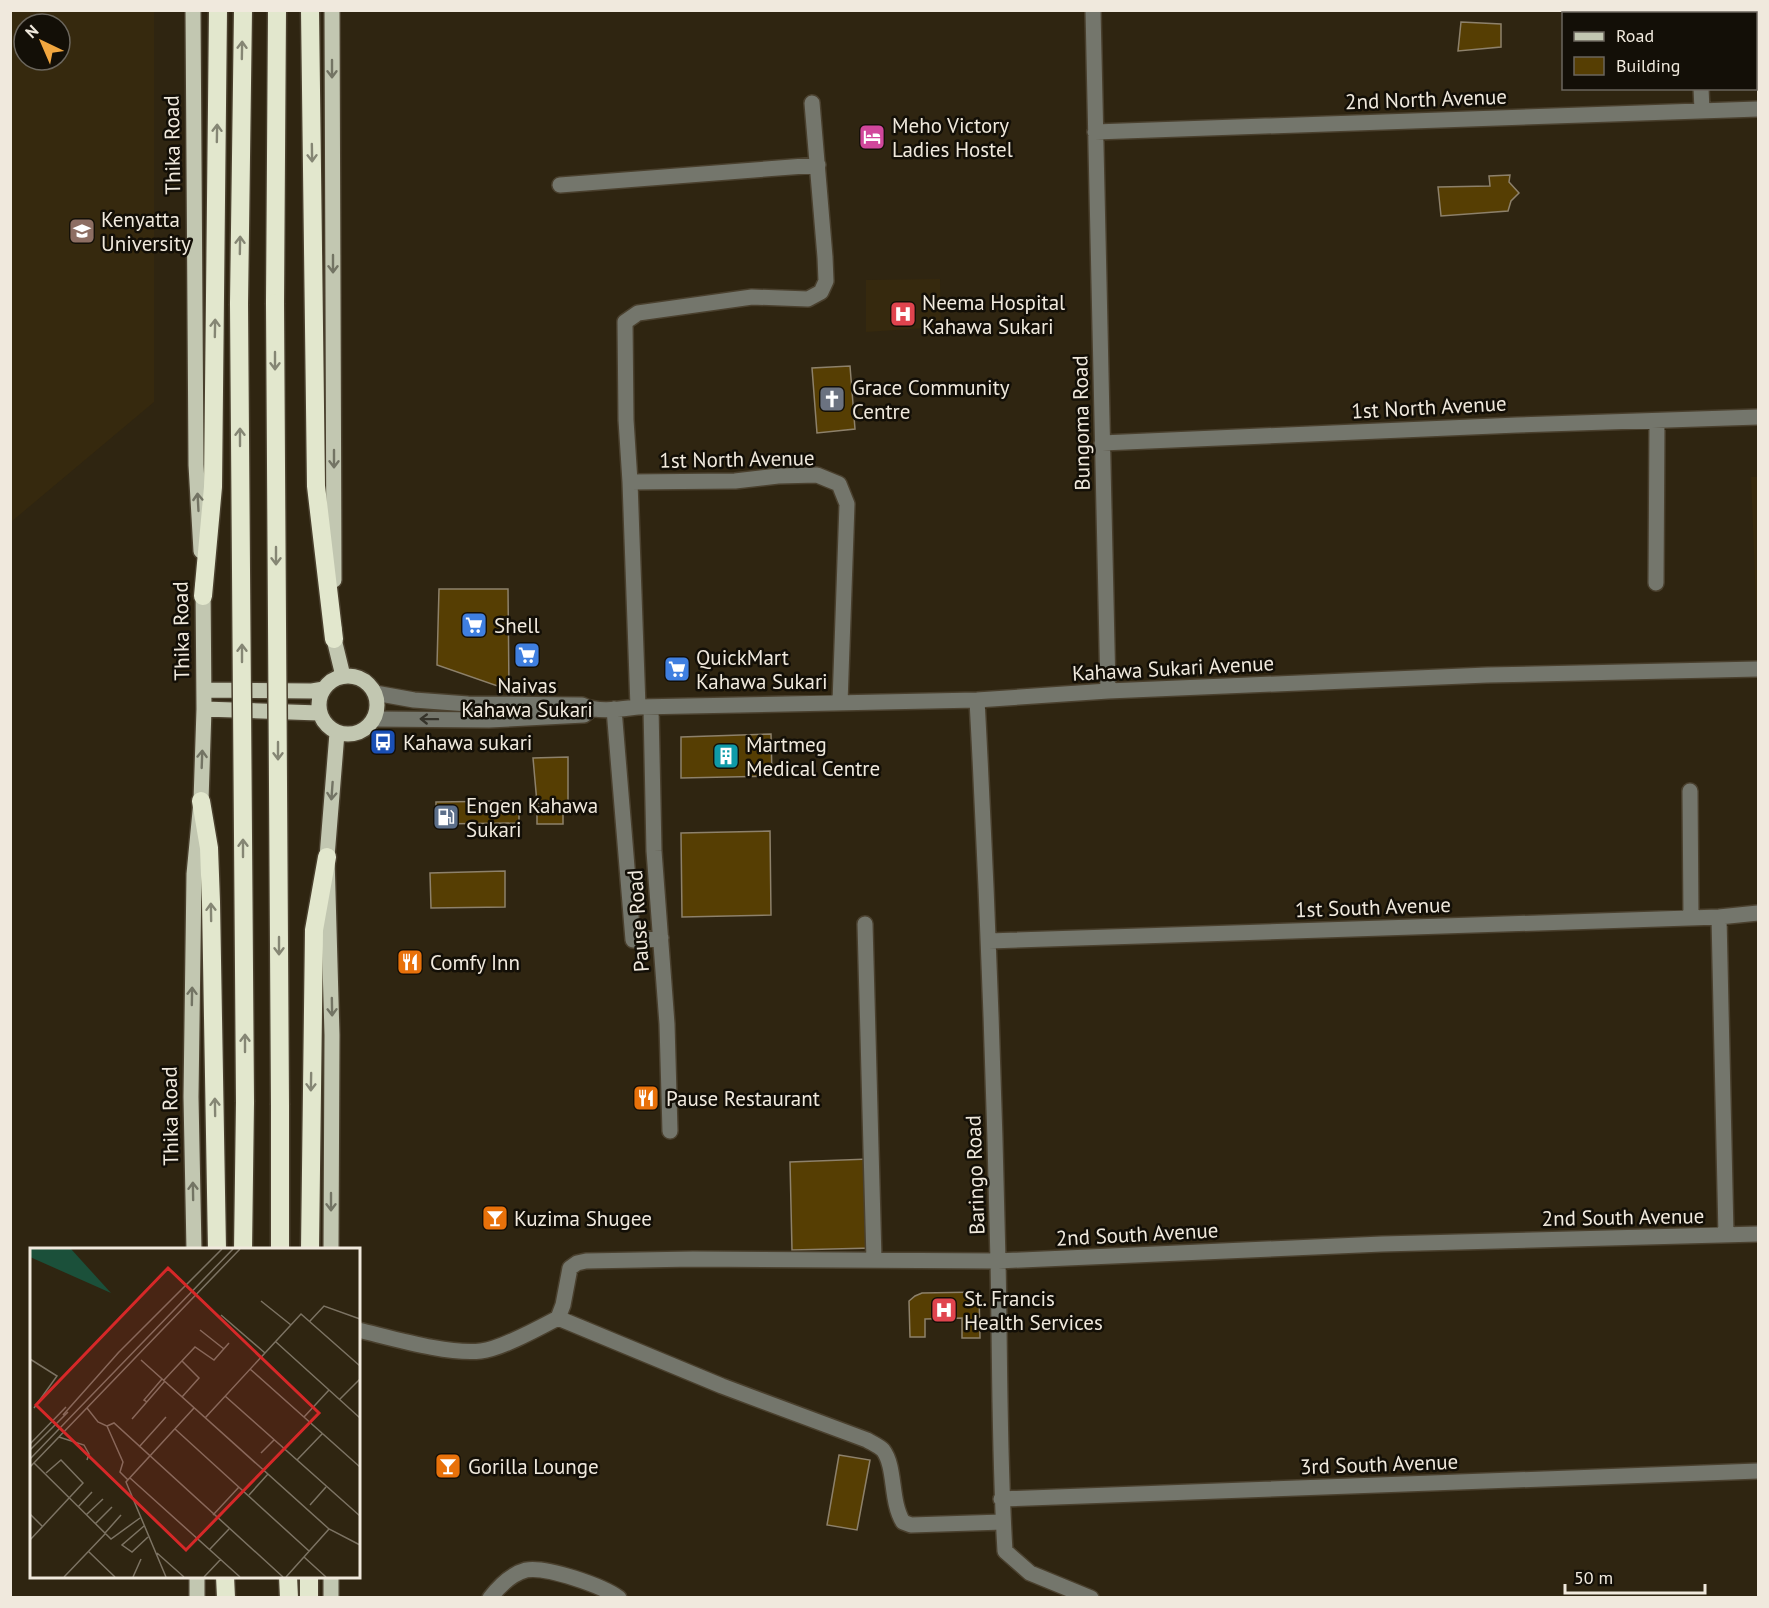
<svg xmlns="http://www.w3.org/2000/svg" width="1769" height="1608" font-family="'PT Sans',sans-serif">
	<rect width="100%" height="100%" fill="#2f2511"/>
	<path fill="#36290e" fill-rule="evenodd" d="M 11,10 L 154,11 L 154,402 L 11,522 ZM 24,24 L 60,24 L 60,60 L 24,60 Z
		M 940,279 L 941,327 L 866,332 L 866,280 Z
		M 1751,477 L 1758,477 L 1758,654 Z"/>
	<path fill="#563e03" stroke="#8d816b" stroke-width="1.5" d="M 1461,22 L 1501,24 L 1501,47 L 1458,51 Z
		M 1510,175 L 1509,182 L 1519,193 L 1511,201 L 1508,211 L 1441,216 L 1438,187 L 1490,186 L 1489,176 Z
		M 850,366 L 855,429 L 817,433 L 812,368 Z
		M 439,589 L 508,589 L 509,690 L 437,665 Z
		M 771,734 L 772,776 L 681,778 L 681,737 Z
		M 568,757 L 568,803 L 537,803 L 533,758 Z
		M 519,801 L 519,823 L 436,824 L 436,802 Z
		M 537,807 L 563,807 L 563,824 L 537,824 Z
		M 770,831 L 771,915 L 682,917 L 681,833 Z
		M 505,871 L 505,907 L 431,908 L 430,873 Z
		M 869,1159 L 872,1248 L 792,1250 L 790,1162 Z
		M 979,1292 L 980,1338 L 962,1338 L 962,1318 L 925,1319 L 925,1337 L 910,1337 L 909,1301 L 915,1296 L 922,1293 Z
		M 839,1455 L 870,1460 L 857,1530 L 827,1525 Z"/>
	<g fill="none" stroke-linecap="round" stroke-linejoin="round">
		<defs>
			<path id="minor" d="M 1093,10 L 1108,691
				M 1700,10 L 1700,14
				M 1701,88 L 1702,110
				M 1095,132 L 1758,109
				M 560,185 L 818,165
				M 1102,443 L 1517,425 L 1758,417
				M 630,482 L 735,481 L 778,476 L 817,475 L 839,484 L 847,504 L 840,703
				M 1656,583 L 1657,421
				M 375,693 L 414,700 L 468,704 L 582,705 C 598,713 620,709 638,707 L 977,700 L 1108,691 L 1487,675 L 1758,669
				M 977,700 C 987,887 994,1074 998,1261 C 1000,1358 999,1455 1005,1551 L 1030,1573 L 1091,1598
				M 638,707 L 630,482 L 626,420 L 625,322 L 638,313 L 752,297 L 808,299 L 821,292 L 826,281 L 825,257 L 812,103
				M 651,708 L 654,851 L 667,1024 L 670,1131
				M 614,709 L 633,940 L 661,938
				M 374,719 L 489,720 L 584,715 L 590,710
				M 1690,791 L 1691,918
				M 1719,917 L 1726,1235
				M 865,924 L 874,1260
				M 989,941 L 1719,917 L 1758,913
				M 558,1318 L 563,1305 L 570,1268 L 577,1263 L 586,1261 L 693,1259 L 998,1261 L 1382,1244 L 1758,1234
				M 358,1330 C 392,1338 449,1355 481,1351 C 501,1349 539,1328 558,1318 L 722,1386 L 867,1440 C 872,1443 879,1446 883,1450 C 896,1467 890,1501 903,1522 L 911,1525 L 1003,1522
				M 1001,1499 L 1758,1471
				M 490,1598 C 500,1585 511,1574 526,1570 C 546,1566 603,1586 619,1598"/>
			<path id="major" d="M 193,10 L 196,465 L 201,551
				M 332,10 L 334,580
				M 334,628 L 334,639 L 343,676
				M319 705a29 29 0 1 1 58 0a29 29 0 1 1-58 0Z
				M 204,690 L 312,691 L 324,689
				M 204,709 L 319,713
				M 194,1250 L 191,1097 L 194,874 L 201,801 L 204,709 L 203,584
				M 331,1250 L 332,1035 L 327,857 L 337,733
				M 197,1576 L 197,1598
				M 331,1576 L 331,1598"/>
			<path id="highway" d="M 310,10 L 316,486 L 334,639
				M 275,303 L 277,10
				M 239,304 L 243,10
				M 203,596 L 213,487 L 218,10
				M 201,801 L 209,848 L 211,902 L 217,1250
				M 280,1105 L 280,1250
				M 243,1250 L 245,1102
				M 310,1250 L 314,930 L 327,857
				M 225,1576 L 226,1598
				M 288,1576 L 289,1598
				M 309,1598 L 309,1576"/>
		</defs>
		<use href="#minor" stroke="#4a402e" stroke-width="18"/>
		<use href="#major" stroke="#4a402e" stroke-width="18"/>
		<use href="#highway" stroke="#4a402e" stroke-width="21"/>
		<use href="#minor" stroke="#74766c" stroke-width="15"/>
		<use href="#major" stroke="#c2c7b1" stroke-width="15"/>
		<use href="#highway" stroke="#e2e7cd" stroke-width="18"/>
		<defs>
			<path id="highway-bridge" d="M 275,303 L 280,1105
				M 239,304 L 245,1102"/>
		</defs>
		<use href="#highway-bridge" stroke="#4a402e" stroke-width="21" stroke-linecap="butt"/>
		<use href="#highway-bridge" stroke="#e2e7cd" stroke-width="18"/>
	</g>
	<defs><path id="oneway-shaft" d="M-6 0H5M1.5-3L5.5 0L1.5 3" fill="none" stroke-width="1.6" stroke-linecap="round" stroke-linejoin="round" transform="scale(1.5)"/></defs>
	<g stroke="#858674">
		<use href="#oneway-shaft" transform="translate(242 50) rotate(-89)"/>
		<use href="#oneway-shaft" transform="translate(217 133) rotate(-89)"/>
		<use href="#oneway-shaft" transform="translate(312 153) rotate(89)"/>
		<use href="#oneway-shaft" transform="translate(240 245) rotate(-89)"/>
		<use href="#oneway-shaft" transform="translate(215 328) rotate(-89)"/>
		<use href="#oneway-shaft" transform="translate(275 361) rotate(90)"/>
		<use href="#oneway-shaft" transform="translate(240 437) rotate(-90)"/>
		<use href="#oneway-shaft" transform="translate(276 556) rotate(90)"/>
		<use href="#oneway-shaft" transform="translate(242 653) rotate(-90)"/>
		<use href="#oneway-shaft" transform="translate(278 751) rotate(90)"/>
		<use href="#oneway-shaft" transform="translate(243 848) rotate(-90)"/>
		<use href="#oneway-shaft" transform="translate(211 912) rotate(-91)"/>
		<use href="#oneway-shaft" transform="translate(279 946) rotate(90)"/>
		<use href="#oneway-shaft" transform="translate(245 1043) rotate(-90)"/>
		<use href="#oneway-shaft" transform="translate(311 1082) rotate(91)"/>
		<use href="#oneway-shaft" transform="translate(215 1107) rotate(-91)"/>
	</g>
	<g stroke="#737464">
		<use href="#oneway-shaft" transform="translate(332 69) rotate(90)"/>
		<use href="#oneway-shaft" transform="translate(333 264) rotate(90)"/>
		<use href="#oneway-shaft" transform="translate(334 459) rotate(90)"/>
		<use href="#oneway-shaft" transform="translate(198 502) rotate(-93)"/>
		<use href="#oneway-shaft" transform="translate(202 759) rotate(-88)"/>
		<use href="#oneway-shaft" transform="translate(332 791) rotate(94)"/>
		<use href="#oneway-shaft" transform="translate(192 996) rotate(-89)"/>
		<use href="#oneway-shaft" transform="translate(332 1007) rotate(89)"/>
		<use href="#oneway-shaft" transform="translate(193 1191) rotate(-91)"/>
		<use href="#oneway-shaft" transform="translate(331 1202) rotate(90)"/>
	</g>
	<use stroke="#35332a" href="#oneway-shaft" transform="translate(429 719) rotate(-179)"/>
	<defs>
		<symbol id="hotel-square" viewBox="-11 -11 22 22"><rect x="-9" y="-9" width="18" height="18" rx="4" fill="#d1479c" stroke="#130f07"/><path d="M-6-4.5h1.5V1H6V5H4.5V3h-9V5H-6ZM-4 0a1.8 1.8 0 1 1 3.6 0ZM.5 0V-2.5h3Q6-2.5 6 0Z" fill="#fff"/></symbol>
		<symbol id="university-square" viewBox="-11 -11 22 22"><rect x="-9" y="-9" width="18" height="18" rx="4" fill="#8d6e63" stroke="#130f07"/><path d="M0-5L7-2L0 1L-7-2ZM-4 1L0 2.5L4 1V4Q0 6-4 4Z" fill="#fff"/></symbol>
		<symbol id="hospital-square" viewBox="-11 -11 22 22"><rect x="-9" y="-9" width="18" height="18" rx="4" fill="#e0444e" stroke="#130f07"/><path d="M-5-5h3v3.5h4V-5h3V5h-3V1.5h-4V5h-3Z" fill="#fff"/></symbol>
		<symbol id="church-square" viewBox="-11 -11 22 22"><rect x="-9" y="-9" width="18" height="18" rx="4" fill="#6b7280" stroke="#130f07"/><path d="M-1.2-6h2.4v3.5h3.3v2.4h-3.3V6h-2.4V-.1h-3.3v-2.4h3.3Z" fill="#fff"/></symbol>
		<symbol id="supermarket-square" viewBox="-11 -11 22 22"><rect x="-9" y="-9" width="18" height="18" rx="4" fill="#3f7fe0" stroke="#130f07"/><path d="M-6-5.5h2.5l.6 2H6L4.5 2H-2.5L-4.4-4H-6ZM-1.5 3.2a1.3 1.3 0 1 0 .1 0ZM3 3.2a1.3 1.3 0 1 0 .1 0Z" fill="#fff"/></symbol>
		<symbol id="bus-square" viewBox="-11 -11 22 22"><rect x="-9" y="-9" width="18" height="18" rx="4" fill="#1a4fb4" stroke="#130f07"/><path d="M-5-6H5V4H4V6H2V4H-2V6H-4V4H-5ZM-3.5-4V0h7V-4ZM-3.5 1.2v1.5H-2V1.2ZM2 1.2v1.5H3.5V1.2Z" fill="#fff"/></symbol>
		<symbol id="building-square" viewBox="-11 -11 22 22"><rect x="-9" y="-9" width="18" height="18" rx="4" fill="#0f9aa8" stroke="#130f07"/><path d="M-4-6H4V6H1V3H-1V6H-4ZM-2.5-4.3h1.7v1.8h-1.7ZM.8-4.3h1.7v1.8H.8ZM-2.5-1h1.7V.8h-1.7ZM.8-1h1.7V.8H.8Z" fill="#fff"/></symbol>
		<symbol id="fuel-square" viewBox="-11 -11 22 22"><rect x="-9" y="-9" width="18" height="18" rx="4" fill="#5c6f8a" stroke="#130f07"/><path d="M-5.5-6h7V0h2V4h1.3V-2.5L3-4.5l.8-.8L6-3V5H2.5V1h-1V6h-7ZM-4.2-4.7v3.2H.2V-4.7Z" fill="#fff"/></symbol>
		<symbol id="restaurant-square" viewBox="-11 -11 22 22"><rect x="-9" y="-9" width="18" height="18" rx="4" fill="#e8710a" stroke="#130f07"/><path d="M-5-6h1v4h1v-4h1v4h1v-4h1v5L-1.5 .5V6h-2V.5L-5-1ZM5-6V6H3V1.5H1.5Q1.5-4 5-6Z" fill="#fff"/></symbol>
		<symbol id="bar-square" viewBox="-11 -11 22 22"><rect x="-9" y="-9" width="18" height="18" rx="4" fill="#e8710a" stroke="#130f07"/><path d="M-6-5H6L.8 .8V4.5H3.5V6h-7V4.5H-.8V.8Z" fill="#fff"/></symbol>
	</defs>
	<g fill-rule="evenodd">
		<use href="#hotel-square" x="857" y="122" width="30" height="30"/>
		<use href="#university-square" x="67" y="216" width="30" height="30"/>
		<use href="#hospital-square" x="888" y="299" width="30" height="30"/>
		<use href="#church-square" x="817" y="384" width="30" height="30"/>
		<use href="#supermarket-square" x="459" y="610" width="30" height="30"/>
		<use href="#supermarket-square" x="512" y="640" width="30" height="30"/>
		<use href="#supermarket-square" x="662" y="654" width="30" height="30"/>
		<use href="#bus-square" x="368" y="727" width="30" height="30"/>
		<use href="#building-square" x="711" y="741" width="30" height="30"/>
		<use href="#fuel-square" x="431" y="802" width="30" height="30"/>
		<use href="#restaurant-square" x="395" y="947" width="30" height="30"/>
		<use href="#restaurant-square" x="631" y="1083" width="30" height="30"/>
		<use href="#bar-square" x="480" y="1203" width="30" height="30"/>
		<use href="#hospital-square" x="929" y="1295" width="30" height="30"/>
		<use href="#bar-square" x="433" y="1451" width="30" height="30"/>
	</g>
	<g text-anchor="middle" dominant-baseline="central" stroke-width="5" stroke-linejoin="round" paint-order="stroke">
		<g font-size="21" fill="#f0e9dd" stroke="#130f07">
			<text transform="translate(1426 99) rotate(-2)">2nd North Avenue</text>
			<text transform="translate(172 145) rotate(-91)">Thika Road</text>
			<text transform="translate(1429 407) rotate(-3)">1st North Avenue</text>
			<text transform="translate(1081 423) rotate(-91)">Bungoma Road</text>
			<text transform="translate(737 459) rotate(-1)">1st North Avenue</text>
			<text transform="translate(181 631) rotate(-91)">Thika Road</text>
			<text transform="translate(1173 668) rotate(-3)">Kahawa Sukari Avenue</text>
			<text transform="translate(1373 907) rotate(-2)">1st South Avenue</text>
			<text transform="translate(638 921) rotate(-94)">Pause Road</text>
			<text transform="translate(170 1116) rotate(-91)">Thika Road</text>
			<text transform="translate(975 1175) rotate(-92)">Baringo Road</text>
			<text transform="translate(1623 1217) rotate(-1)">2nd South Avenue</text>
			<text transform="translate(1137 1234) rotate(-3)">2nd South Avenue</text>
			<text transform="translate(1379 1464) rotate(-2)">3rd South Avenue</text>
		</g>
		<g font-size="21" fill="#f0e9dd" stroke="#130f07" text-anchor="start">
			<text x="892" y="125">Meho Victory<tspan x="892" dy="24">Ladies Hostel</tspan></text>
			<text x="101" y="219">Kenyatta<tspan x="101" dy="24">University</tspan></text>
			<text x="922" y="302">Neema Hospital<tspan x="922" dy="24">Kahawa Sukari</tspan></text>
			<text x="852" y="387">Grace Community<tspan x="852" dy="24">Centre</tspan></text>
			<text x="494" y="625">Shell</text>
			<text x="696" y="657">QuickMart<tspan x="696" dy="24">Kahawa Sukari</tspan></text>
			<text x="527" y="685" text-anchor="middle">Naivas<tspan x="527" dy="24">Kahawa Sukari</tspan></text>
			<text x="403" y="742">Kahawa sukari</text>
			<text x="746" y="744">Martmeg<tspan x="746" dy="24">Medical Centre</tspan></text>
			<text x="466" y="805">Engen Kahawa<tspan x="466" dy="24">Sukari</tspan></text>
			<text x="430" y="962">Comfy Inn</text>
			<text x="666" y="1098">Pause Restaurant</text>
			<text x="514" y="1218">Kuzima Shugee</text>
			<text x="964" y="1298">St. Francis<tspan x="964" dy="24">Health Services</tspan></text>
			<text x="468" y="1466">Gorilla Lounge</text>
		</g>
	</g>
	<g transform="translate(30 1248)">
		<rect width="330" height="330" fill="#2f2511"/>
		<path d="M 0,1 L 41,1 L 81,45 L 0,9 Z" fill="#1b503a"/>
		<path fill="none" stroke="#7c7363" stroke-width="1.5" d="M 231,53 L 261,77M 191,67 L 235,105M 280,73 L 294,58 L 330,71M 170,82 L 194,101M 106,87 L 192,1M 246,94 L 330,170M 87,106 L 109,84M 0,111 L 27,128 L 4,160M 111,112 L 299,281 L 330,297M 220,121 L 330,219M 134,132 L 165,99 L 184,112 L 199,95M 195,148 L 330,268M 152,149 L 169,130 L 152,113M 310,151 L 330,131M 117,154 L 114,152 L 132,131M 57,160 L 68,174 L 77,178 L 93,214 L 90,224 L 98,232M 33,167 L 89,104M 274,169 L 299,142M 175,170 L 271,66 L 330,118M 102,171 L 135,133M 77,178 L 84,175 L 253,329M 145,181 L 279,303M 29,189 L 54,197 L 59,206 L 57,212M 0,196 L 36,159M 109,199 L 136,169M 0,202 L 38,164M 231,205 L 244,192M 0,211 L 203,1M 267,212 L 292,186M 4,215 L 81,291 L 110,270M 0,219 L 210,1M 100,230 L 210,329M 219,247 L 238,226M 280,257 L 296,239M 48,259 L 62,244M 0,266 L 13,279M 56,267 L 73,251M 183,267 L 209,239M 65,276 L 82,259M 114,278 L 92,297 L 102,304 L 118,289M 75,285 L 91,267M 0,292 L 53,235 L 31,212 L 16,225M 180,301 L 199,281M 58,303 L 85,329M 127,305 L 154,329M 274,309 L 296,329M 34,329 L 75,286M 103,329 L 111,311M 136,329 L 96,234 L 164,160M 174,329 L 191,311M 256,329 L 299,281"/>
		<path fill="#d62828" fill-opacity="0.15" stroke="#d62828" stroke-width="3" d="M 138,20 L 289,165 L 156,302 L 6,157 Z"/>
		<rect width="330" height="330" fill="none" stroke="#f0e9dd" stroke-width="3"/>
	</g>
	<rect width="1769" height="1608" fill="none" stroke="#f0e9dd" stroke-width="24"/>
	<rect x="1562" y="12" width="195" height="78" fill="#130f07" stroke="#6b665d" stroke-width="1.5"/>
	<rect x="1574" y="32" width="30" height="9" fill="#c2c7b1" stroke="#6b665d" stroke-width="1.5"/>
	<text x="1616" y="42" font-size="18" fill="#f0e9dd">Road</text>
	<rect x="1574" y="57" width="30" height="18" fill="#563e03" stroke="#6b665d" stroke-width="1.5"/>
	<text x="1616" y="72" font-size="18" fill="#f0e9dd">Building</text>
	<g transform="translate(42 42) rotate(316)"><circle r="28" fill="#130f07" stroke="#6b665d" stroke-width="1.5"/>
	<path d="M0-4.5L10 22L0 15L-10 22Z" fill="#f1a63f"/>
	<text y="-9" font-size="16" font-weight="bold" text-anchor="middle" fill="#f0e9dd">N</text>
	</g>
	<path d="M1565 1584v9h140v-9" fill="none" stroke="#f0e9dd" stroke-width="3"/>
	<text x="1574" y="1584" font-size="18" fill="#f0e9dd" stroke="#130f07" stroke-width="4.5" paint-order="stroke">50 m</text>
</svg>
